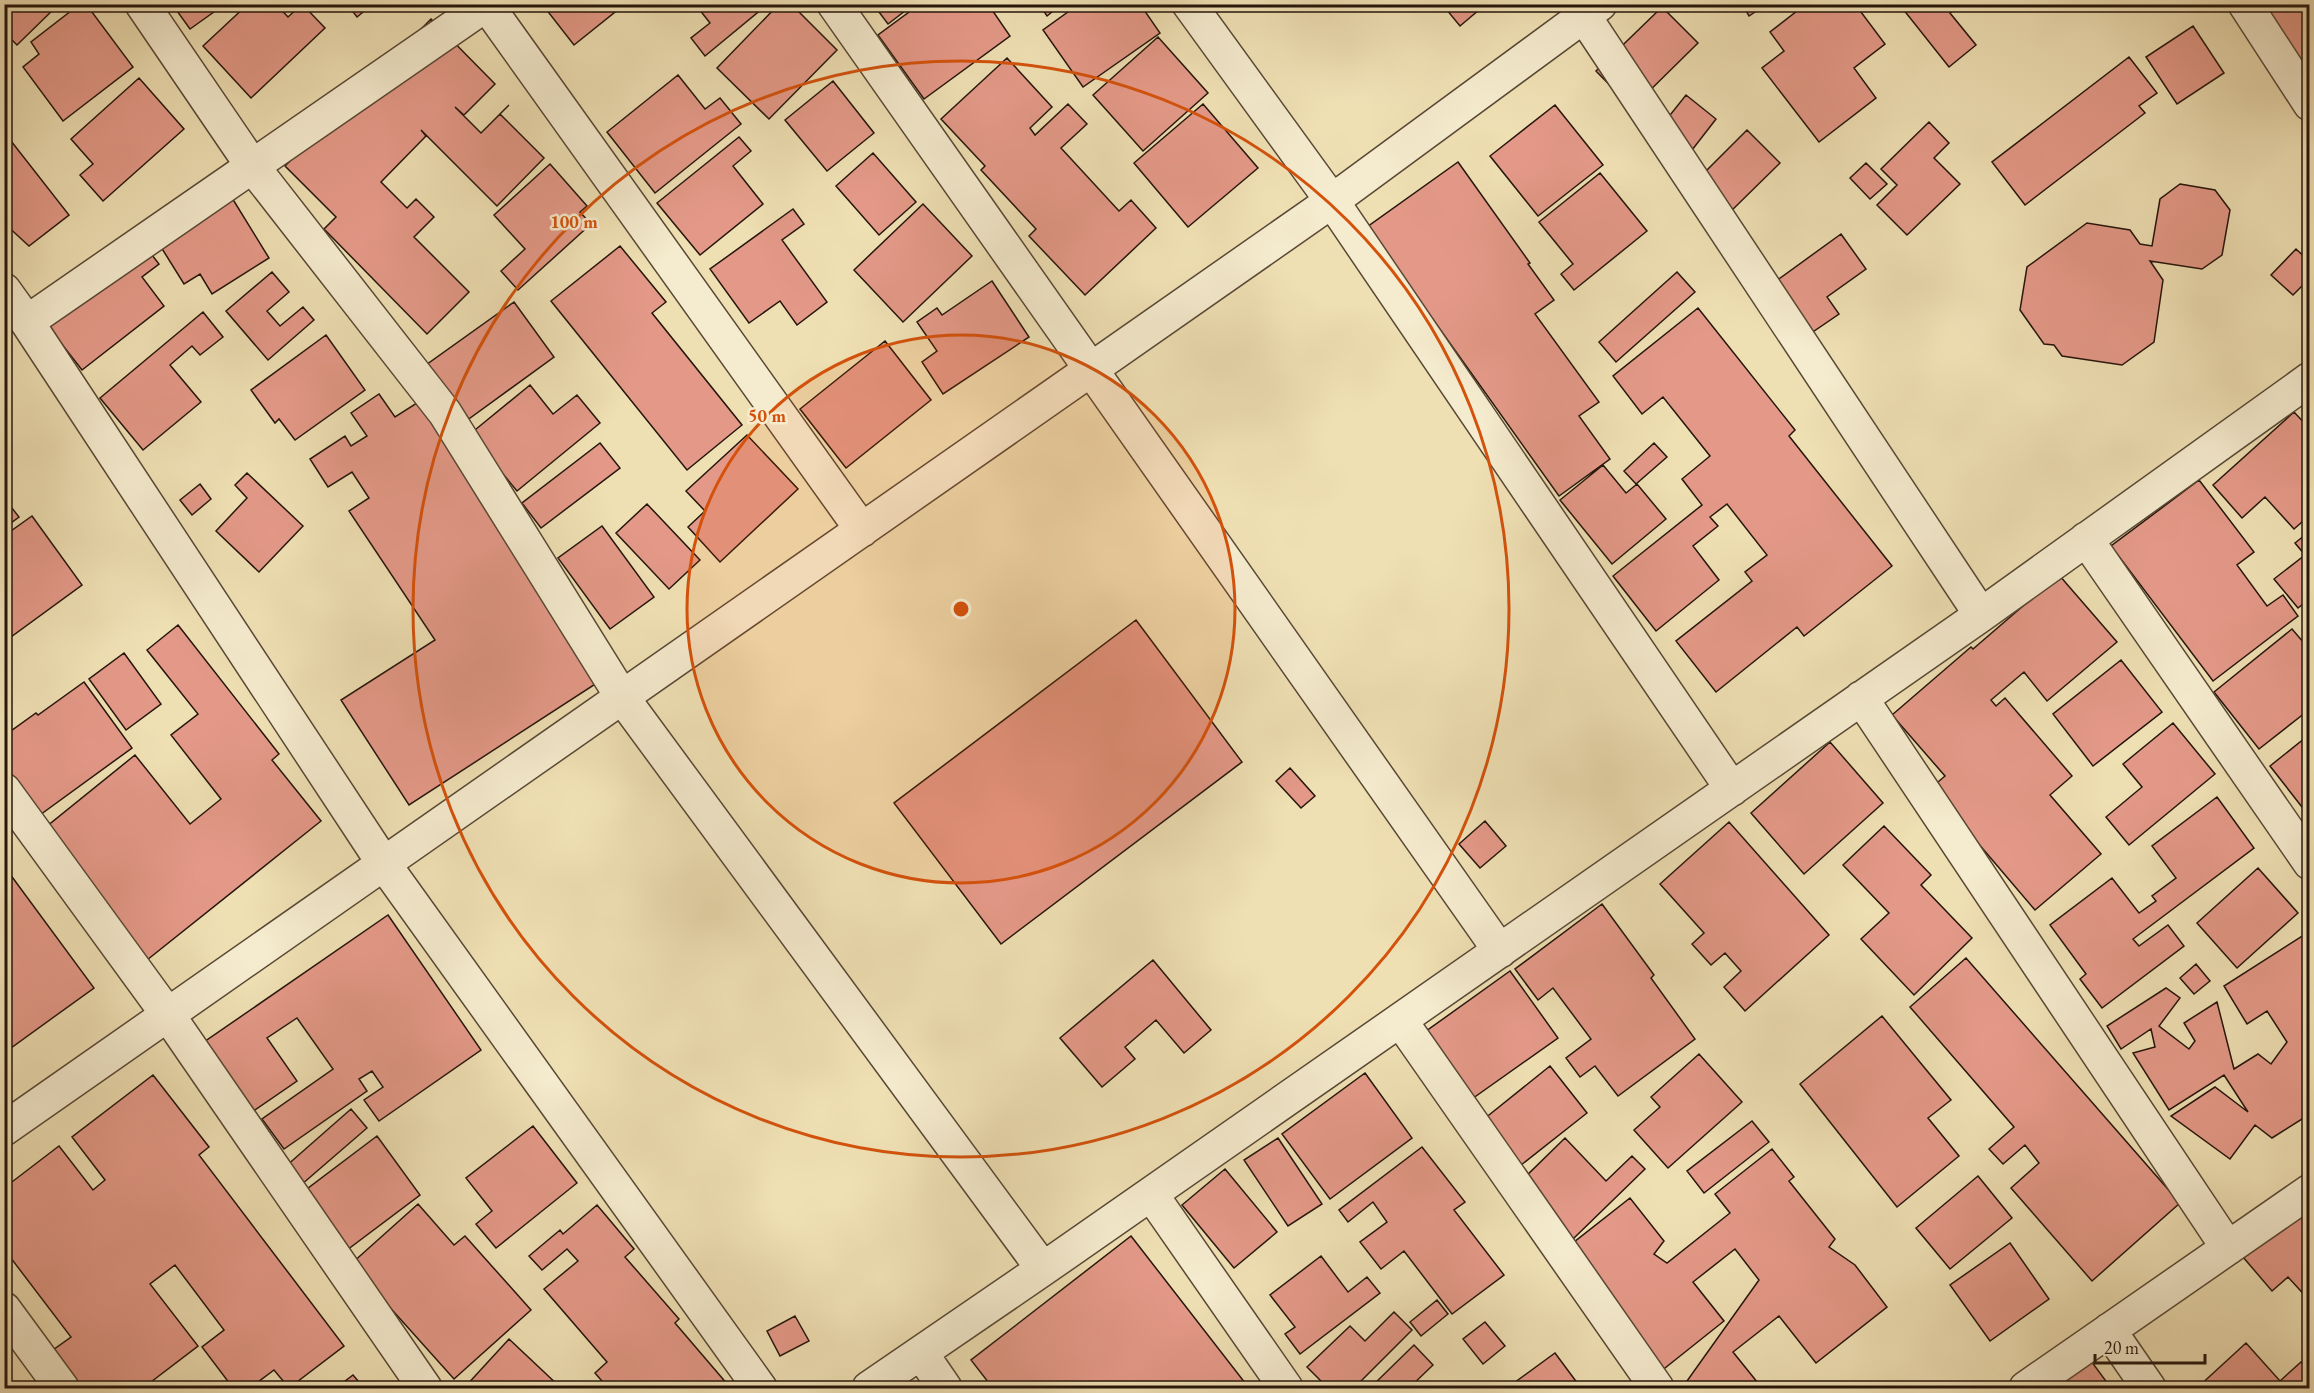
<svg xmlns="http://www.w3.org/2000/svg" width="2314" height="1393" font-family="'EB Garamond',serif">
	<rect width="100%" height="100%" fill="#efe0b4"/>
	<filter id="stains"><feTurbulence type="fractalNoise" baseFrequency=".00333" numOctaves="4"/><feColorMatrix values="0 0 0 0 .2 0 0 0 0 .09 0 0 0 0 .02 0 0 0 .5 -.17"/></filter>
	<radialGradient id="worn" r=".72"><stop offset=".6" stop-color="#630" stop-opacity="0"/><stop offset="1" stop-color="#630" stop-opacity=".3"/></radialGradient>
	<path fill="#e49988" stroke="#25150b" stroke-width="1.5" d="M 4,4 L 59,4 L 17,45 L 4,32 Z
		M 80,4 L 86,4 L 133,67 L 63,121 L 23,67 L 39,54 L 31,42 Z
		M 172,4 L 225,4 L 190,29 Z
		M 248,4 L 276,4 L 288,17 L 302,4 L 325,28 L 251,98 L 203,46 Z
		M 347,4 L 373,4 L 357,17 Z
		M 542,4 L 609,4 L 615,12 L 574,45 Z
		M 695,4 L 768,4 L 705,56 L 691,38 L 710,23 Z
		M 779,4 L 791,4 L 837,50 L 769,119 L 717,68 Z
		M 873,4 L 914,4 L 888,24 Z
		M 920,4 L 988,4 L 1010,36 L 924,99 L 878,35 Z
		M 1039,4 L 1062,4 L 1047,16 Z
		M 1079,4 L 1140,4 L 1160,33 L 1083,87 L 1043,30 Z
		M 1442,4 L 1486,4 L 1460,26 Z
		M 1742,4 L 1767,4 L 1749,16 Z
		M 1806,4 L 1855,4 L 1885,44 L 1854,68 L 1876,98 L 1819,142 L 1762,68 L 1784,51 L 1770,32 Z
		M 1899,4 L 1961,4 L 1950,13 L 1976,45 L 1949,67 Z
		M 2245,4 L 2310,4 L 2310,91 Z
		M 1662,7 L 1698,43 L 1632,108 L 1596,71 Z
		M 431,19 L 495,84 L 464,115 L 455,107 L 481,133 L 509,105 L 500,114 L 544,158 L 497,206 L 421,130 L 426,136 L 381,182 L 407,208 L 416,199 L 434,217 L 414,237 L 469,292 L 427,334 L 324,229 L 336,217 L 285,166 Z
		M 2193,26 L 2224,73 L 2177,104 L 2146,57 Z
		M 1158,37 L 1208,93 L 1143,151 L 1093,95 Z
		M 2129,57 L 2157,93 L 2139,106 L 2145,113 L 2025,205 L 1992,162 Z
		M 1007,58 L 1052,107 L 1030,128 L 1035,135 L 1068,104 L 1087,124 L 1061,148 L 1119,211 L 1131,200 L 1156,228 L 1085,295 L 1029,236 L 1036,229 L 981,170 L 985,166 L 941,119 Z
		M 678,75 L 705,109 L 720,98 L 741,124 L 655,193 L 607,132 Z
		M 139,78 L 184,129 L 103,201 L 80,175 L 93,164 L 71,139 Z
		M 833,81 L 874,133 L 827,171 L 785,120 Z
		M 1686,95 L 1716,119 L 1682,163 L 1651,139 Z
		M 1203,104 L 1258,168 L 1188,227 L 1134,163 Z
		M 1555,105 L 1603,165 L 1538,216 L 1490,156 Z
		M 1929,122 L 1949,143 L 1934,158 L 1960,184 L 1907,235 L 1877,205 L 1897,185 L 1881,169 Z
		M 1747,130 L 1780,163 L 1726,216 L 1694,183 Z
		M 4,132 L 69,215 L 29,246 L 4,223 Z
		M 739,137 L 751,151 L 733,166 L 763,204 L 700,255 L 657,203 Z
		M 873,153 L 916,202 L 879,235 L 836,186 Z
		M 1458,162 L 1530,263 L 1528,264 L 1554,300 L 1535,314 L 1599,402 L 1579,416 L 1610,459 L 1559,496 L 1367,227 Z
		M 1866,163 L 1887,184 L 1870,199 L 1850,178 Z
		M 550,164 L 587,206 L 580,212 L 591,224 L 518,290 L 501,271 L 525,249 L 494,215 Z
		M 1600,173 L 1647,231 L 1574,290 L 1561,274 L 1573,264 L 1539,222 Z
		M 2180,184 L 2215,190 L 2230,210 L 2222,255 L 2202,269 L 2150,261 L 2163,280 L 2154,342 L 2122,365 L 2062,356 L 2054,345 L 2044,344 L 2020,310 L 2027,267 L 2087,223 L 2130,230 L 2140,244 L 2152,246 L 2160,199 Z
		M 229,193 L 269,258 L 212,294 L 200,274 L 184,284 L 156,239 Z
		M 923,204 L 972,256 L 903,322 L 854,270 Z
		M 793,209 L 804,224 L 782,240 L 827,302 L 797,325 L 780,301 L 749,323 L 710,269 Z
		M 1841,234 L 1866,269 L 1827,297 L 1839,314 L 1801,340 L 1765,289 Z
		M 138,237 L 159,264 L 142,277 L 164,306 L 82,370 L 39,315 Z
		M 620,246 L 666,302 L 652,313 L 742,425 L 687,470 L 551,301 Z
		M 2296,249 L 2310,262 L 2310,278 L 2293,295 L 2271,275 Z
		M 272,272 L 289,292 L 267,311 L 280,326 L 303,307 L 314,320 L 268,360 L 226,311 Z
		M 1677,272 L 1695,292 L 1616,362 L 1599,342 Z
		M 992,281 L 1029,337 L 943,394 L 922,362 L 937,351 L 917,322 L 937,308 L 942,315 Z
		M 514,302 L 554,357 L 466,421 L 426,365 Z
		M 1698,308 L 1795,430 L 1789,436 L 1892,566 L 1804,636 L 1797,627 L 1716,692 L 1676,641 L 1752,581 L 1745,572 L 1767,555 L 1727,504 L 1710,517 L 1718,526 L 1693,546 L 1719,580 L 1656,631 L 1613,576 L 1702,505 L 1682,479 L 1710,456 L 1663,397 L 1642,414 L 1613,376 Z
		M 203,312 L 223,337 L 200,355 L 192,346 L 170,365 L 201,402 L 143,450 L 100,398 Z
		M 326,335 L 365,390 L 295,440 L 279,419 L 275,423 L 251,390 Z
		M 885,341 L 931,400 L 846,468 L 800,409 Z
		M 530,385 L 553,414 L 577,395 L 600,423 L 517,491 L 470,434 Z
		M 379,394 L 395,417 L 420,401 L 600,681 L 409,805 L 341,700 L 435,640 L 349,511 L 369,498 L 352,472 L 328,487 L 310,459 L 345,436 L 351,446 L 367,436 L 351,413 Z
		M 2294,412 L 2310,429 L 2310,515 L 2294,529 L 2265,497 L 2242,518 L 2213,485 Z
		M 747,435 L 798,489 L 720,562 L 688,527 L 705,511 L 686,491 Z
		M 600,443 L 620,468 L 541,528 L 522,503 Z
		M 1654,443 L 1667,457 L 1636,484 L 1624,471 Z
		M 1603,465 L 1626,493 L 1637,484 L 1666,519 L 1612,564 L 1560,500 Z
		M 247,473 L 303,526 L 259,572 L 216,531 L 247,498 L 235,485 Z
		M 2199,480 L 2254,552 L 2237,565 L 2267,606 L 2283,595 L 2298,616 L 2213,681 L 2111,546 Z
		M 200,484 L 211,499 L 192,515 L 180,500 Z
		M 4,498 L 19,517 L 4,528 Z
		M 647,504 L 700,560 L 669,589 L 616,533 Z
		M 32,516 L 82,585 L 4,642 L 4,536 Z
		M 602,526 L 654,597 L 610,629 L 558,558 Z
		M 2310,531 L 2310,602 L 2308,600 L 2298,608 L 2274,579 L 2305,555 L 2295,543 Z
		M 2059,575 L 2117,642 L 2047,701 L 2024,672 L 1991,700 L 1996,706 L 2005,698 L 2072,776 L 2050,795 L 2101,854 L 2035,910 L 1931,788 L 1945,776 L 1892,715 L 1971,647 L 1973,649 Z
		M 1136,620 L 1242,762 L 1001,944 L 894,803 Z
		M 178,625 L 279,754 L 272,760 L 321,821 L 137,968 L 46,827 L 135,755 L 190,824 L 221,799 L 171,735 L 198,714 L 147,650 Z
		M 2292,629 L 2310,650 L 2310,709 L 2259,749 L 2214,692 Z
		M 124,653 L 161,704 L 126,730 L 89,679 Z
		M 2121,660 L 2162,712 L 2093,766 L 2053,714 Z
		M 84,682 L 132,748 L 33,820 L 4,780 L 4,736 L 36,713 L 38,715 Z
		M 2173,723 L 2215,774 L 2129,845 L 2106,817 L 2142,787 L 2123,764 Z
		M 2310,734 L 2310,815 L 2309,816 L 2270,766 Z
		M 1830,742 L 1883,803 L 1804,874 L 1751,813 Z
		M 1290,768 L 1315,796 L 1301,808 L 1276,781 Z
		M 2217,797 L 2254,848 L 2133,939 L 2139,946 L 2168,925 L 2184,946 L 2102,1008 L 2080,979 L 2086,974 L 2050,925 L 2112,878 L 2139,913 L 2156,901 L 2152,896 L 2176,878 L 2152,846 Z
		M 1485,821 L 1506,846 L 1480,868 L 1459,844 Z
		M 1729,822 L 1829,935 L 1745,1011 L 1724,987 L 1741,971 L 1725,953 L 1711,965 L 1692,944 L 1704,933 L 1660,884 Z
		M 1884,826 L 1931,875 L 1921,885 L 1972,938 L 1914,995 L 1861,939 L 1889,913 L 1843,865 Z
		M 4,866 L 94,988 L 4,1053 Z
		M 2258,868 L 2298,913 L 2237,968 L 2197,923 Z
		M 1602,904 L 1654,975 L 1651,978 L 1695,1039 L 1618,1096 L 1595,1066 L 1580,1077 L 1566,1058 L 1591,1039 L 1553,988 L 1538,1000 L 1515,969 Z
		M 388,915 L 481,1050 L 379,1121 L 364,1100 L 383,1087 L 372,1071 L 359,1079 L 367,1091 L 284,1149 L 262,1119 L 333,1069 L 297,1018 L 267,1038 L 297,1081 L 252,1112 L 204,1042 Z
		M 2310,931 L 2310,1114 L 2272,1138 L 2255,1125 L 2230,1159 L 2171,1116 L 2215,1087 L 2248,1112 L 2224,1075 L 2169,1110 L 2133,1053 L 2155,1047 L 2151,1029 L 2121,1049 L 2107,1026 L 2166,988 L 2180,998 L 2159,1026 L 2189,1049 L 2195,1041 L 2184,1023 L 2217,1002 L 2234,1069 L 2258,1054 L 2271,1064 L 2287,1042 L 2267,1011 L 2247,1024 L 2224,986 Z
		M 1966,958 L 2180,1203 L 2092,1281 L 2011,1188 L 2039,1163 L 2025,1145 L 2003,1164 L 1989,1149 L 2014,1127 L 1910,1007 Z
		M 1153,960 L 1211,1030 L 1184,1053 L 1156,1020 L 1125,1047 L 1135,1059 L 1102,1087 L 1060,1038 Z
		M 2196,964 L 2210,981 L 2194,994 L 2180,978 Z
		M 1510,971 L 1558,1038 L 1469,1101 L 1422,1034 Z
		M 1882,1016 L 1951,1100 L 1928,1118 L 1959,1156 L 1897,1207 L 1800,1084 Z
		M 1699,1054 L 1742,1102 L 1668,1168 L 1634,1130 L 1660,1107 L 1651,1097 Z
		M 1550,1066 L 1587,1113 L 1516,1169 L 1479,1123 Z
		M 1365,1073 L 1412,1138 L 1330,1199 L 1282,1134 Z
		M 153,1075 L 209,1147 L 199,1155 L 344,1346 L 289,1388 L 274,1370 L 250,1388 L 233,1388 L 202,1347 L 224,1330 L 175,1265 L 150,1284 L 198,1346 L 143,1388 L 82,1388 L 53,1350 L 71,1337 L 4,1249 L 4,1188 L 59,1146 L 93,1190 L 105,1180 L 72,1137 Z
		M 351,1109 L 367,1128 L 301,1185 L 285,1167 Z
		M 1752,1121 L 1769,1142 L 1704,1193 L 1687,1171 Z
		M 533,1126 L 577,1183 L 496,1248 L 476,1224 L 492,1211 L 466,1178 Z
		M 377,1136 L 420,1195 L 347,1250 L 303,1192 Z
		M 1278,1138 L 1322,1204 L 1288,1226 L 1244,1160 Z
		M 1565,1138 L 1606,1181 L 1632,1156 L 1645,1169 L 1573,1239 L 1519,1183 Z
		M 1422,1147 L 1465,1202 L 1454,1210 L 1504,1275 L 1452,1314 L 1404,1251 L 1381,1269 L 1360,1242 L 1387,1222 L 1373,1202 L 1348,1222 L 1339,1210 Z
		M 1772,1149 L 1794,1177 L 1789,1181 L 1835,1239 L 1829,1247 L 1855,1265 L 1887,1307 L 1816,1363 L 1779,1316 L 1733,1352 L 1762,1388 L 1682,1388 L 1759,1280 L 1735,1249 L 1693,1282 L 1724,1321 L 1660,1372 L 1564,1250 L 1630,1198 L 1664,1241 L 1654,1254 L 1667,1263 L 1730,1213 L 1715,1194 Z
		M 1225,1169 L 1277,1232 L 1234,1268 L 1182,1205 Z
		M 1978,1176 L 2012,1218 L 1950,1269 L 1916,1228 Z
		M 2310,1186 L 2310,1301 L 2288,1277 L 2272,1291 L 2237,1250 Z
		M 418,1204 L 454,1245 L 465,1236 L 531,1310 L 454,1379 L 351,1264 Z
		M 597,1205 L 634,1249 L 625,1257 L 679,1319 L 675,1323 L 728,1385 L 724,1388 L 608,1388 L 595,1373 L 607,1362 L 544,1289 L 578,1261 L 567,1249 L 542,1270 L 529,1256 L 560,1230 L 563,1234 Z
		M 1131,1236 L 1249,1388 L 990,1388 L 992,1387 L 971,1360 Z
		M 2010,1243 L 2049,1299 L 1990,1341 L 1950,1285 Z
		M 1321,1256 L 1348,1292 L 1367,1277 L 1380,1293 L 1300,1354 L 1285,1334 L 1295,1327 L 1270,1295 Z
		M 1437,1300 L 1448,1314 L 1421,1336 L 1410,1322 Z
		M 1394,1312 L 1412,1330 L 1354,1388 L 1328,1388 L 1307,1367 L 1350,1326 L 1365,1341 Z
		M 795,1316 L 809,1341 L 780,1356 L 767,1331 Z
		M 1485,1322 L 1505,1346 L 1483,1364 L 1463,1339 Z
		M 509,1339 L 561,1388 L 464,1388 Z
		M 2246,1343 L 2280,1381 L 2301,1362 L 2310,1370 L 2310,1388 L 2197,1388 Z
		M 1414,1345 L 1433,1365 L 1409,1388 L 1370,1388 Z
		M 2080,1346 L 2111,1388 L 2023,1388 Z
		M 1555,1353 L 1581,1388 L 1507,1388 Z
		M 353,1375 L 364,1388 L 336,1388 Z"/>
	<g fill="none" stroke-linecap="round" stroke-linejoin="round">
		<defs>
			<path id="minor" d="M 142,4 L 253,167 L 445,413 L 622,697 L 1043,1269
				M 486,4 L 862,530
				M 834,4 L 1500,951
				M 1189,4 L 1332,201 L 1732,789
				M 1576,4 L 1981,615
				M 2245,4 L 2310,104
				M 4,290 L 27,322 L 487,4
				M 27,322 L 384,864 L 760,1388
				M 2086,539 L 2310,863
				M 1861,698 L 2228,1248
				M 4,790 L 168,1015 L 425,1388
				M 1400,1020 L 1657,1388
				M 4,1129 L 1332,201 L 1600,4
				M 1151,1194 L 1286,1388
				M 4,1309 L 62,1388
				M 2109,1330 L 2149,1388
				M 921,1353 L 945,1388
				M 869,1388 L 1043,1269 L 1981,615 L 2310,379
				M 2026,1388 L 2310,1191"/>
		</defs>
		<use href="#minor" stroke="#584835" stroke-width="36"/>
		<use href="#minor" stroke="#f5ebce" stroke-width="33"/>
	</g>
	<circle cx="961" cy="609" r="274" fill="#d4520c" fill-opacity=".12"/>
	<g fill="none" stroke="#d4520c" stroke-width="3">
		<circle cx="961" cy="609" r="274"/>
		<circle cx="961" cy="609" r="548"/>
	</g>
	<circle cx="961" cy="609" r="9" fill="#d4520c" stroke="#f5ebce" stroke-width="3"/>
	<g font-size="18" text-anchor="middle" font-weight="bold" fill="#d4520c" stroke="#f5ebce" stroke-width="5" stroke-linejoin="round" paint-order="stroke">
		<text x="574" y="228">100 m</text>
		<text x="767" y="422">50 m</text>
	</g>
	<rect width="2314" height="1393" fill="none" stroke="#efe0b4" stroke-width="24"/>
	<rect x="6" y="6" width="2302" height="1381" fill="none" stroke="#25150b" stroke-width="3"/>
	<rect x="12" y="12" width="2290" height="1369" fill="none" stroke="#25150b" stroke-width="1.5"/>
	<path d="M2095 1354v9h110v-9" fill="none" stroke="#25150b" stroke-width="3"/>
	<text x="2104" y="1354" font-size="18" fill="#25150b" stroke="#f5ebce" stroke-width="4.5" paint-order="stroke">20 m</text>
	<rect width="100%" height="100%" filter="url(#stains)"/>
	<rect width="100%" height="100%" fill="url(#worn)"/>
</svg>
